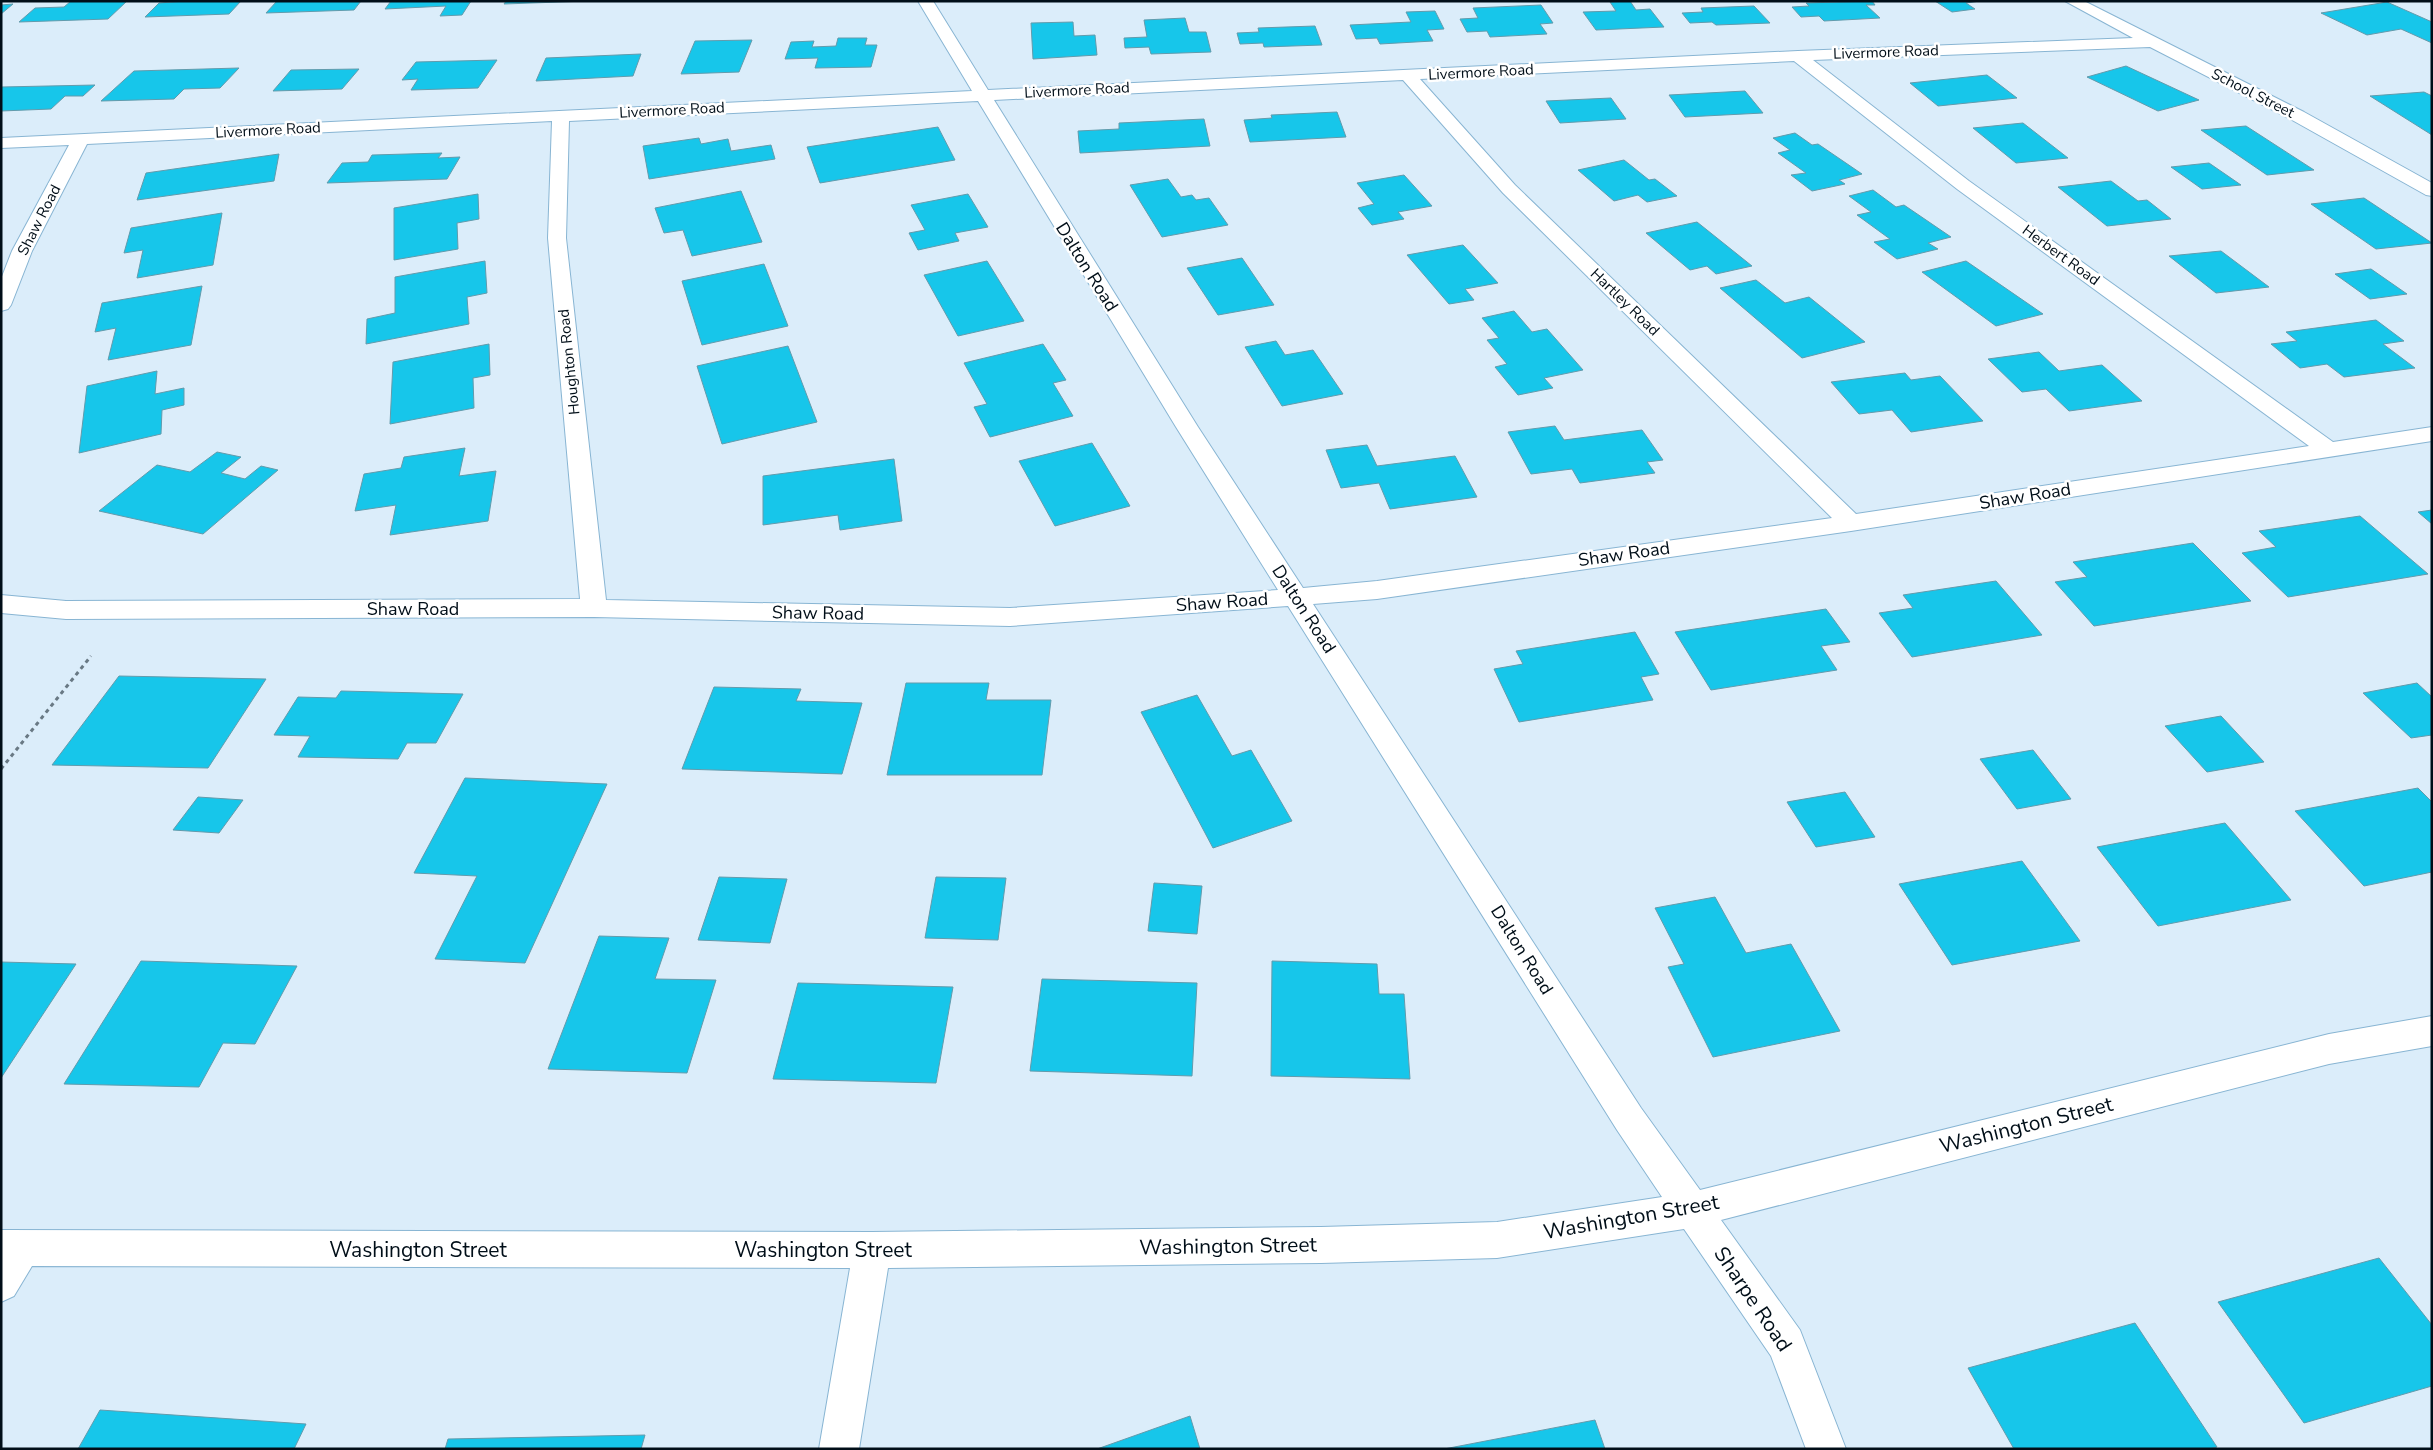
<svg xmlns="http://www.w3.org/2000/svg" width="2433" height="1450" font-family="'Nunito Sans',sans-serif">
	<rect width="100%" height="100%" fill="#dbedfa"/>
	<path fill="#17c6ea" stroke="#629bac" d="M 71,1 L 127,1 L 108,19 L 19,22 L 35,8 L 64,7 Z
		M 185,1 L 241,1 L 229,14 L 145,17 L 159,3 Z
		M 277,1 L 361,1 L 354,10 L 266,13 Z
		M 391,1 L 471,1 L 462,15 L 440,16 L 446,6 L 385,9 Z
		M 506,1 L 587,1 L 504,4 Z
		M 1630,1 L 1636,10 L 1650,9 L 1664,27 L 1596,30 L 1583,12 L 1616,11 L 1610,2 Z
		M 1872,1 L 1875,5 L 1866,5 L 1880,18 L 1824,21 L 1819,16 L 1801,17 L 1792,7 L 1809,6 L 1806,3 Z
		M 1935,1 L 1980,1 L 1966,3 L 1975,9 L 1952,12 Z
		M 2387,2 L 2432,22 L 2432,43 L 2401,29 L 2367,35 L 2321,13 Z
		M 13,4 L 1,14 L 1,5 Z
		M 1541,5 L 1553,23 L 1540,24 L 1547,34 L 1490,37 L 1487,31 L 1467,32 L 1460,19 L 1478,18 L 1473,8 Z
		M 1754,6 L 1770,23 L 1716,25 L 1712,22 L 1690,23 L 1682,13 L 1703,12 L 1701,8 Z
		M 1435,11 L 1444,29 L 1427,30 L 1433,41 L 1380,44 L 1377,38 L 1356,39 L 1350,25 L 1411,22 L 1406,12 Z
		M 1185,18 L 1189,32 L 1206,32 L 1211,52 L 1151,54 L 1149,47 L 1125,48 L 1124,38 L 1147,37 L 1144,20 Z
		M 1073,22 L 1074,36 L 1095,35 L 1097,55 L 1033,59 L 1031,23 Z
		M 1315,26 L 1322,45 L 1264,47 L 1263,43 L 1240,44 L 1237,33 L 1259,32 L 1258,28 Z
		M 838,38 L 867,38 L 865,45 L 877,45 L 871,67 L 815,68 L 818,58 L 785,59 L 791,42 L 814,41 L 812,47 L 836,46 Z
		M 752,40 L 739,72 L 681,74 L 695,41 Z
		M 641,54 L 633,76 L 536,81 L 546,58 Z
		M 497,60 L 478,88 L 411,90 L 418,79 L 402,80 L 416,62 Z
		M 2126,66 L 2199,100 L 2158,111 L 2087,77 Z
		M 239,68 L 220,88 L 184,89 L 174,99 L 101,101 L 134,71 Z
		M 359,69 L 342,89 L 273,91 L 291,70 Z
		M 1987,75 L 2017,98 L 1938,106 L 1910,83 Z
		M 95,85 L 83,96 L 65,96 L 51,109 L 1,111 L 1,87 Z
		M 1745,91 L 1763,113 L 1685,117 L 1669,95 Z
		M 2424,92 L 2432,96 L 2432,135 L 2370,96 Z
		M 1611,98 L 1626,119 L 1560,123 L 1546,101 Z
		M 1337,112 L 1346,137 L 1250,142 L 1244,120 L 1272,118 L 1271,115 Z
		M 1204,119 L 1210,146 L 1080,153 L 1078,131 L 1119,129 L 1119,123 Z
		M 2023,123 L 2068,158 L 2016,163 L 1973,128 Z
		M 2246,126 L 2314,170 L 2267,175 L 2201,130 Z
		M 938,127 L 955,160 L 820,183 L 807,147 Z
		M 1795,133 L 1812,145 L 1818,144 L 1862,174 L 1839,180 L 1845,184 L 1812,191 L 1791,175 L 1806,173 L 1778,153 L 1790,150 L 1773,138 Z
		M 699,138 L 701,144 L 728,139 L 731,151 L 771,145 L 775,159 L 649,179 L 643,146 Z
		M 442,153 L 438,158 L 460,157 L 447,179 L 327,183 L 342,163 L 368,162 L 372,155 Z
		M 279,154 L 274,181 L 137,200 L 146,173 Z
		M 1624,160 L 1649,180 L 1655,179 L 1677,196 L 1647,202 L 1638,195 L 1614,201 L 1578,170 Z
		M 2209,163 L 2241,185 L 2202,189 L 2171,167 Z
		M 1404,175 L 1432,206 L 1398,212 L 1404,219 L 1372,225 L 1358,208 L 1374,204 L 1357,183 Z
		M 1168,179 L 1181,197 L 1192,195 L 1196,200 L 1209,198 L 1228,225 L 1162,237 L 1130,185 Z
		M 2111,181 L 2138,201 L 2147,200 L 2171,219 L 2107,226 L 2058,187 Z
		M 1873,190 L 1896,207 L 1904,205 L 1951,237 L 1928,243 L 1938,249 L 1897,259 L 1874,242 L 1890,239 L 1857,215 L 1871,212 L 1849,196 Z
		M 741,191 L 762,242 L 692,256 L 683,230 L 664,233 L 655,208 Z
		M 478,194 L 479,219 L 457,223 L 458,249 L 394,260 L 394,208 Z
		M 968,194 L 988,227 L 955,233 L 959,241 L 918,250 L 909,233 L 925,230 L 911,205 Z
		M 2364,198 L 2432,243 L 2376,249 L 2311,204 Z
		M 222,213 L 213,265 L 137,278 L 143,250 L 124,253 L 131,228 Z
		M 1697,222 L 1752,266 L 1716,274 L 1707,266 L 1690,270 L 1646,233 Z
		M 1463,245 L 1498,283 L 1465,289 L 1474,300 L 1449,304 L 1407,255 Z
		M 2221,251 L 2269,287 L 2216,293 L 2169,256 Z
		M 1242,258 L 1274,305 L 1218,315 L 1187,268 Z
		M 485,261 L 487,293 L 467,297 L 469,324 L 366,344 L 367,319 L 395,313 L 395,277 Z
		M 987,261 L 1024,321 L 958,336 L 924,275 Z
		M 1966,261 L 2043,314 L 1996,326 L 1922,272 Z
		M 764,264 L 788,326 L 702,345 L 682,281 Z
		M 2371,269 L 2407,294 L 2370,299 L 2335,274 Z
		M 1756,280 L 1785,303 L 1809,297 L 1865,342 L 1802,358 L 1720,288 Z
		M 202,286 L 191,345 L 108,360 L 116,328 L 95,332 L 102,303 Z
		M 1514,311 L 1532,332 L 1547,329 L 1583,370 L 1544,378 L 1553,388 L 1518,395 L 1495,367 L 1507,364 L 1487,340 L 1499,338 L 1482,318 Z
		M 2376,320 L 2404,341 L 2383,344 L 2415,368 L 2344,377 L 2327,364 L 2300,368 L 2271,344 L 2297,341 L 2286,332 Z
		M 1276,341 L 1285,355 L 1313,350 L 1343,394 L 1282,406 L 1245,347 Z
		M 489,344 L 490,375 L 473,378 L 474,408 L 390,424 L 393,362 Z
		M 1043,344 L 1066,380 L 1053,383 L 1073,416 L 990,437 L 974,407 L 987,404 L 964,363 Z
		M 788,346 L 817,422 L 722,444 L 697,366 Z
		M 2039,352 L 2059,371 L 2102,365 L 2142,401 L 2069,411 L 2046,389 L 2022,392 L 1988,359 Z
		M 157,371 L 155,394 L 184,388 L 184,405 L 162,410 L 161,434 L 79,453 L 87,386 Z
		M 1905,373 L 1911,380 L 1940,376 L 1983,421 L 1911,432 L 1892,410 L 1859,414 L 1831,382 Z
		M 1555,426 L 1564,440 L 1642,430 L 1663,460 L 1647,462 L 1655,473 L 1580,483 L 1572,469 L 1531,474 L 1508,432 Z
		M 1092,443 L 1130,506 L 1055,526 L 1019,461 Z
		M 1367,445 L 1377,466 L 1455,456 L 1477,497 L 1390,509 L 1379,483 L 1341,488 L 1326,450 Z
		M 465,448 L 459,476 L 496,471 L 488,521 L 390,535 L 396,505 L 355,511 L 364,474 L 401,468 L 404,457 Z
		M 217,452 L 241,457 L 221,473 L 245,479 L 261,466 L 278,470 L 203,534 L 99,511 L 157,465 L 190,472 Z
		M 894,459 L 902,521 L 840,530 L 838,515 L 763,525 L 763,476 Z
		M 2432,510 L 2432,524 L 2418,512 Z
		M 2360,516 L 2428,574 L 2288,597 L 2242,553 L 2276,547 L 2259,531 Z
		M 2193,543 L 2251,601 L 2094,626 L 2055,582 L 2087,577 L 2073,562 Z
		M 1996,581 L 2042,635 L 1912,657 L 1879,613 L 1913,608 L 1903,595 Z
		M 1826,609 L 1850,642 L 1821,646 L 1837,670 L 1711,690 L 1675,632 Z
		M 1635,632 L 1659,674 L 1641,677 L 1653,700 L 1519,722 L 1494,669 L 1523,664 L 1516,651 Z
		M 119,676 L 266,679 L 208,768 L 52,765 Z
		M 906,683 L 989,683 L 986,700 L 1051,700 L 1042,775 L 887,775 Z
		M 2417,683 L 2432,697 L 2432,735 L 2411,738 L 2363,693 Z
		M 714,687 L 801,689 L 796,701 L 862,703 L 842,774 L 682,769 Z
		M 341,691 L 463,694 L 436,743 L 407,743 L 398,759 L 298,757 L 310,736 L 274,735 L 298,697 L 336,698 Z
		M 1197,695 L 1232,756 L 1251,750 L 1292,821 L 1213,848 L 1141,712 Z
		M 2221,716 L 2264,762 L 2207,772 L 2165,726 Z
		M 2033,750 L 2071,799 L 2017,809 L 1980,759 Z
		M 465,778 L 607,784 L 525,963 L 435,959 L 477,876 L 414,873 Z
		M 2418,788 L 2432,802 L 2432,872 L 2364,886 L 2295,811 Z
		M 1845,792 L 1875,837 L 1816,847 L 1787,802 Z
		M 198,797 L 243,800 L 219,833 L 173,830 Z
		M 2225,823 L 2291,900 L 2158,926 L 2097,847 Z
		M 2022,861 L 2080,941 L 1952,965 L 1899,884 Z
		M 719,877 L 787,879 L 770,943 L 698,940 Z
		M 936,877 L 1006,878 L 998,940 L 925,938 Z
		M 1154,883 L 1202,886 L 1197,934 L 1148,931 Z
		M 1715,897 L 1746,953 L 1791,944 L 1840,1031 L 1713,1057 L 1668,967 L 1684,964 L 1655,908 Z
		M 599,936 L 669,938 L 655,979 L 716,980 L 687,1073 L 548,1069 Z
		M 141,961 L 297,966 L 255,1044 L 223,1043 L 199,1087 L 64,1084 Z
		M 1272,961 L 1377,964 L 1379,994 L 1404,994 L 1410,1079 L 1271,1076 Z
		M 1,962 L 76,964 L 1,1078 Z
		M 1042,979 L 1197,983 L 1192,1076 L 1030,1071 Z
		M 798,983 L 953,987 L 936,1083 L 773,1079 Z
		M 2379,1258 L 2432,1325 L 2432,1386 L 2304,1423 L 2218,1302 Z
		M 2135,1323 L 2217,1447 L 2210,1449 L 2014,1449 L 1968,1368 Z
		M 100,1410 L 306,1424 L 294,1449 L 78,1449 Z
		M 1190,1416 L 1200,1449 L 1097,1449 Z
		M 1595,1420 L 1605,1449 L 1444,1449 Z
		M 645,1435 L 641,1449 L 445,1449 L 448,1439 Z"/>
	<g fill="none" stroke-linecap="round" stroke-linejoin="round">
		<defs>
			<path id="minor" d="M 918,1 L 933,1 L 988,90 L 1798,51 L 2133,38 L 2065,1 L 2084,1 L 2304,112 L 2432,183 L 2432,196 L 2426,195 L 2292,120 L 2150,47 L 1813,60 L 1969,181 L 2333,442 L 2432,427 L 2432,441 L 1851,531 L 1377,599 L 1313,604 L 1641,1108 L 1700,1190 L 2329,1034 L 2432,1016 L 2432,1046 L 2329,1064 L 1721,1220 L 1800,1330 L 1846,1449 L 1806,1449 L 1771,1356 L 1684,1229 L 1497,1258 L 1321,1263 L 888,1268 L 859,1449 L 819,1449 L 850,1268 L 32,1266 L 14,1296 L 1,1302 L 1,1230 L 872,1232 L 1321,1227 L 1497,1222 L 1662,1197 L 1617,1130 L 1288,606 L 1010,626 L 594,617 L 66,619 L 1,613 L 1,595 L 66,601 L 580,599 L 548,238 L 552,121 L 87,144 L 32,251 L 11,305 L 8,309 L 1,311 L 1,279 L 12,251 L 69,145 L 1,148 L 1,138 L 972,91 ZM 1794,61 L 1957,189 L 2309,446 L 1856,514 L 1515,185 L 1420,79 ZM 1403,80 L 1503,193 L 1832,518 L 1377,581 L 1303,588 L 1198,427 L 994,100 ZM 978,101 L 1176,427 L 1278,590 L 1010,608 L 606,600 L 566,238 L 569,121 Z"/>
		</defs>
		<use href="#minor" stroke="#88b5d3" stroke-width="2"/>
		<path stroke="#697984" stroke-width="3" stroke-dasharray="4 4" stroke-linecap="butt" d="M 1,769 L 91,656"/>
		<use href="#minor" fill="#fff" fill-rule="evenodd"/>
	</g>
	<g text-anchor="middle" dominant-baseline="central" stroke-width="5" stroke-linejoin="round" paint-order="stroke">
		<g font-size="15" fill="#000e18" stroke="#fff">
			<text transform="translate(1886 52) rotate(-2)">Livermore Road</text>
			<text transform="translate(1481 72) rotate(-3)">Livermore Road</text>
			<text transform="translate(1077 90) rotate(-3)">Livermore Road</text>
			<text transform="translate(2253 93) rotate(27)">School Street</text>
			<text transform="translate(672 110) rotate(-3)">Livermore Road</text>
			<text transform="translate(268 130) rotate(-3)">Livermore Road</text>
			<text transform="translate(39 220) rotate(-63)">Shaw Road</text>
			<text transform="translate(2061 255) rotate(36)">Herbert Road</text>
			<text transform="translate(1625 302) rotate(44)">Hartley Road</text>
			<text transform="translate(569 362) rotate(-96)">Houghton Road</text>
		</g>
		<g font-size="18" fill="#000e18" stroke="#fff">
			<text transform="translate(1087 267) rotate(58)">Dalton Road</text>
			<text transform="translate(2025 496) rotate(-9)">Shaw Road</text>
			<text transform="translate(1624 554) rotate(-8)">Shaw Road</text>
			<text transform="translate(1222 602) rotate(-4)">Shaw Road</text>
			<text x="413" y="609">Shaw Road</text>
			<text transform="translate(1304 609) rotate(57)">Dalton Road</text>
			<text transform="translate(818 613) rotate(1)">Shaw Road</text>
			<text transform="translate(1522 950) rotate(58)">Dalton Road</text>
		</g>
		<g font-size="21" fill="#000e18" stroke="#fff">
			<text transform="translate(2026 1125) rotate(-14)">Washington Street</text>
			<text transform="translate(1631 1217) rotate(-10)">Washington Street</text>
			<text transform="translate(1228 1246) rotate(-1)">Washington Street</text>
			<text x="418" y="1250">Washington Street</text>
			<text x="823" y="1250">Washington Street</text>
			<text transform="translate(1753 1299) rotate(56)">Sharpe Road</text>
		</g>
	</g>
	<rect width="2433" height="1450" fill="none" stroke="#000e18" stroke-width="5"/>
</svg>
